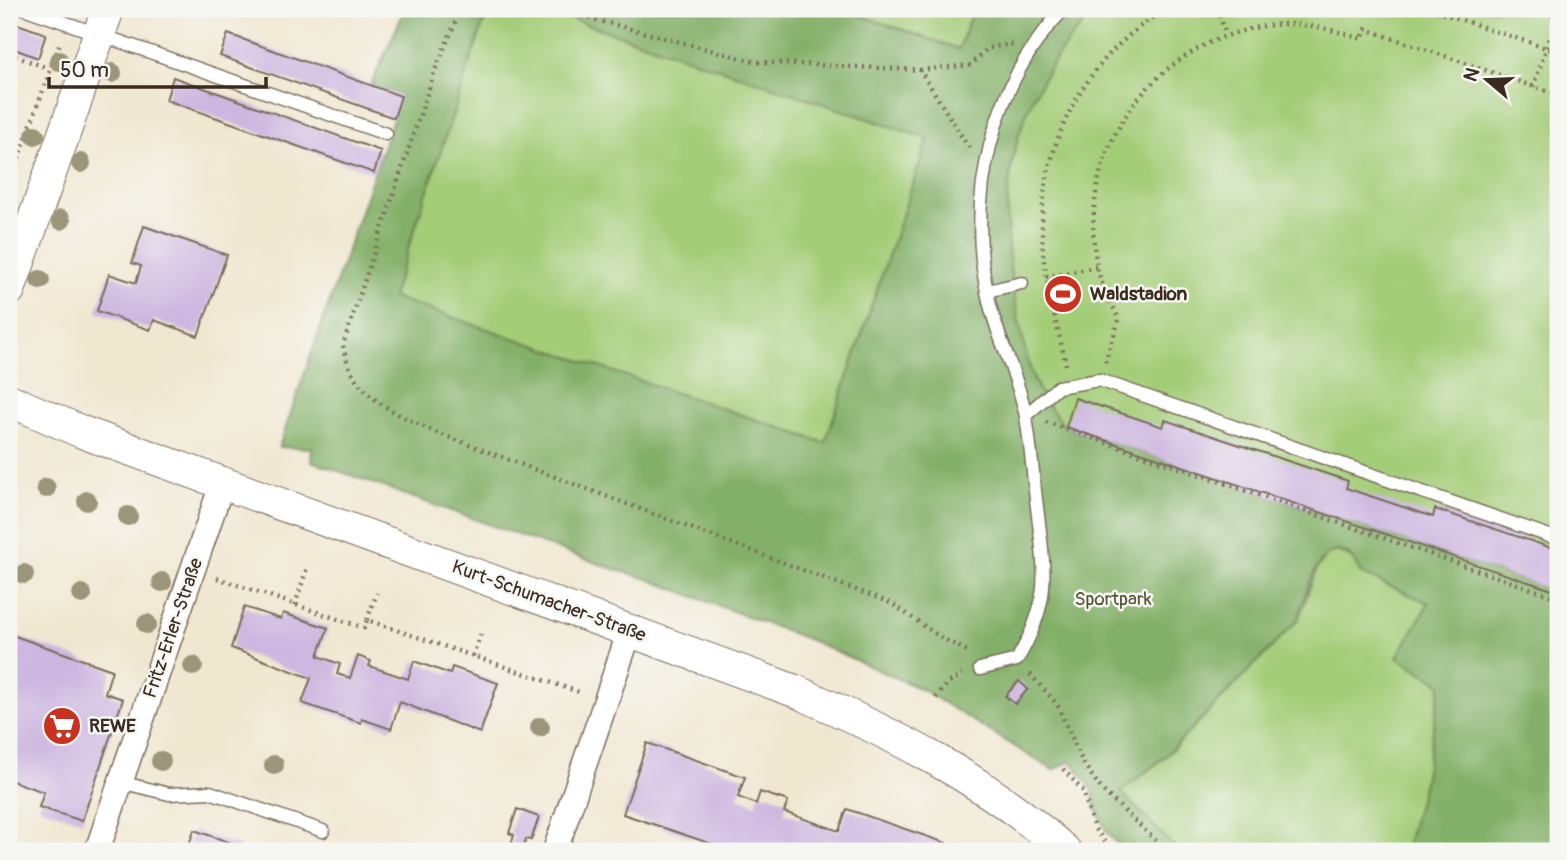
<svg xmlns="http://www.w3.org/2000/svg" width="1567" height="860" font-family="Pangolin,sans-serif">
	<rect width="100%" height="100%" fill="#f6f6f2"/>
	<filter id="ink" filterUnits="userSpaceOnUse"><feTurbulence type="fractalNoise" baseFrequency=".0143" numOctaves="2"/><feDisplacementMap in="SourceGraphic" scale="14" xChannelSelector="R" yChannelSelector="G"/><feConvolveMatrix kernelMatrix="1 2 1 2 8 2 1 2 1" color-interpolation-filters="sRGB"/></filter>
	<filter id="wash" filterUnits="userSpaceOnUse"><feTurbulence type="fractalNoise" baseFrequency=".00686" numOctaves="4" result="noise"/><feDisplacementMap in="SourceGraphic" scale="28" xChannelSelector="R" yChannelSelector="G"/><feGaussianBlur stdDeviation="1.57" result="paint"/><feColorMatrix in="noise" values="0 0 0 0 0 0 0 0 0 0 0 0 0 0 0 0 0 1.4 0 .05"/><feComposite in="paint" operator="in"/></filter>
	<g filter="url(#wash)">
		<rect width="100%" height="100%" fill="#f0e7d0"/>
		<path fill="#a4cd78" stroke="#707c4b" stroke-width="2" d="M 488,9 L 542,9 L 928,139 L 825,443 L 392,297 Z
			M 841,9 L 973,9 L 959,49 Z
			M 1097,9 L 1558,9 L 1558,592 L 1066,427 C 1030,388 1029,367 1018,317 C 993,196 1007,100 1097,9 Z
			M 1337,551 L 1355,560 L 1360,573 L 1429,603 L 1397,657 L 1441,684 L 1424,782 L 1405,851 L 1178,851 L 1120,793 L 1166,756 L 1298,620 L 1317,568 L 1328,554 Z"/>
		<path fill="#83b068" stroke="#5f6d43" stroke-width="2" d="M 405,9 L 488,9 L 392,297 L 825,443 L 928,139 L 542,9 L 841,9 L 959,49 L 973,9 L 1097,9 C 1007,100 993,196 1018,317 C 1029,367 1030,388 1066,427 L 1558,592 L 1558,851 L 1405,851 L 1424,782 L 1441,684 L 1397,657 L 1429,603 L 1360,573 C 1356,563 1354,556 1343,552 C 1317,543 1303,602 1298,620 L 1165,756 L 1121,792 L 1178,851 L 1123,851 L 1107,832 L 1094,804 L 1093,790 L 1071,761 L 1053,770 L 921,689 L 810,640 L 645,578 L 611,568 L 311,461 L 312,448 L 279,447 L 401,96 L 371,85 Z"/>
		<g id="blocks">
			<path fill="#cdb6e0" d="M 9,21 L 46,34 L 38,58 L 9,47 Z
				M 228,34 L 401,96 L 394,118 L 220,56 Z
				M 173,77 L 381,151 L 374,173 L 166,100 Z
				M 144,226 L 227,255 L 198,336 L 154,320 L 150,330 L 97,311 L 109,274 L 136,283 L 141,266 L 132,263 Z
				M 1075,398 L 1163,427 L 1165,420 L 1348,481 L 1346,488 L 1433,517 L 1435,509 L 1558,550 L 1558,592 L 1066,427 Z
				M 244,607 L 281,619 L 283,613 L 328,628 L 318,656 L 340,664 L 337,674 L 350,678 L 358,656 L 371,661 L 369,666 L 408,679 L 414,661 L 450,674 L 452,667 L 498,683 L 480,733 L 400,702 L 391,729 L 362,719 L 361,723 L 302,703 L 311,678 L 231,648 Z
				M 9,634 L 112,670 L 105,693 L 123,699 L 82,821 L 39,807 L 44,792 L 9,780 Z
				M 1019,681 L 1028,689 L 1015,704 L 1005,696 Z
				M 647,743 L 745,777 L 738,797 L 756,804 L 760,792 L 788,801 L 784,812 L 839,831 L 847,809 L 946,843 L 943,851 L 719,851 L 721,847 L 623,814 Z
				M 517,809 L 539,817 L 531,840 L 526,839 L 522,851 L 509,851 L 514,835 L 509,833 Z
				M 194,830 L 240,846 L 239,851 L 187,851 Z"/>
		</g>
	</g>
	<g filter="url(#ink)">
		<use href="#blocks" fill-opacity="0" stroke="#7a6c5c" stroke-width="2"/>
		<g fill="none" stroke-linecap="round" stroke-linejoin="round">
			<defs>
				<path id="service" d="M 26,9 L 386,134
					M 1558,16 L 1558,14
					M 987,291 L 1022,283
					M 1026,415 L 1058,387 L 1099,380 L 1558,539
					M 980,669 L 1017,660 C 1052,600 1045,573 1037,507 C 1033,477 1031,447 1026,417 C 1019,378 998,340 989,301 C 965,200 991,84 1064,9
					M 120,782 L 169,794 L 210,792 L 323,831"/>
				<path id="minor" d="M 97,851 L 222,484
					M 555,851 L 630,630"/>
				<path id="tertiary" d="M 9,290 L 108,9
					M 9,400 L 82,432 L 795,691 C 891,733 987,780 1065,851"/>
			</defs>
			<use href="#service" stroke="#7a6c5c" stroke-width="15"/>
			<use href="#minor" stroke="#7a6c5c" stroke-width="27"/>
			<use href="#tertiary" stroke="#7a6c5c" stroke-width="34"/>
			<path stroke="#7a6c5c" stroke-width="4.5" stroke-dasharray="2 5" stroke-linecap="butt" d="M 461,9 L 435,70 L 343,345 C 352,397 391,411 435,432 L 891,603 L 940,637 L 969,652
				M 555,9 L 756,62 L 920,70 L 969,148
				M 1217,9 L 1226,35
				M 1429,9 L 1558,52
				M 9,54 L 45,67
				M 920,70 L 971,65 L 988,48 L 1013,44
				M 1533,87 L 1551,35
				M 9,185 L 60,43
				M 1046,277 L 1097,267
				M 1105,362 L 1119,320 C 1112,303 1100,284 1097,266 C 1075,148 1154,39 1273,25 C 1303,21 1334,30 1362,39 L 1366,29 L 1558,95
				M 1066,365 C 1057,323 1043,278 1042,235 C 1040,143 1086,54 1167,9
				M 1046,422 L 1558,598
				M 217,578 L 364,628 L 367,620 L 582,693
				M 295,605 L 307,568
				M 367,620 L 377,593
				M 473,656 L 482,630
				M 1030,674 L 1057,704 L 1083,763 L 1102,790 L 1167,851
				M 936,698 L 948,683 L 962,674
				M 1063,769 L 1083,791 L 1094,828 L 1112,851
				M 336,844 L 343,851"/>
			<use href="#service" stroke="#fff" stroke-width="12"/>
			<use href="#minor" stroke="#fff" stroke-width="24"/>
			<use href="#tertiary" stroke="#fff" stroke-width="32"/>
		</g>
		<g fill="#9b967a">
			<circle cx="59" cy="61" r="10"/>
			<circle cx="112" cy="73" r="10"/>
			<circle cx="35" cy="135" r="10"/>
			<circle cx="81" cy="163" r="10"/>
			<circle cx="61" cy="220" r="10"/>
			<circle cx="40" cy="280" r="10"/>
			<circle cx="46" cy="488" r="10"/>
			<circle cx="87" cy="501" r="10"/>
			<circle cx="128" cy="516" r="10"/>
			<circle cx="24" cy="574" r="10"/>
			<circle cx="162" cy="582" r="10"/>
			<circle cx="82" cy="594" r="10"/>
			<circle cx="147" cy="624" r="10"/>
			<circle cx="193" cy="666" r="10"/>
			<circle cx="540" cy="727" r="10"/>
			<circle cx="161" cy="761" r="10"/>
			<circle cx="274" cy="765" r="10"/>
		</g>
	</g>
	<defs>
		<symbol id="stadium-disc" viewBox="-11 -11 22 22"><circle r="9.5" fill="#c8321e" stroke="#f6f6f2"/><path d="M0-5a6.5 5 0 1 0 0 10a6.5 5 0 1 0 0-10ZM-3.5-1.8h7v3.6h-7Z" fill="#fff"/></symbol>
		<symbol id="supermarket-disc" viewBox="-11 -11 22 22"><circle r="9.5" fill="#c8321e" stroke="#f6f6f2"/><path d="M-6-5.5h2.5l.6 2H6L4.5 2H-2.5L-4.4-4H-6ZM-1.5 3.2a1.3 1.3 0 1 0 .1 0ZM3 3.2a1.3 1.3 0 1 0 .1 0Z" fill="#fff"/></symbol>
	</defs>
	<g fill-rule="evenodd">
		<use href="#stadium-disc" x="1041" y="272" width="44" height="44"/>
		<use href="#supermarket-disc" x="40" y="704" width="44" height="44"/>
	</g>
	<g text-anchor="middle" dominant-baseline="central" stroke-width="5" stroke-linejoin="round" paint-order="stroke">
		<g font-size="19" font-weight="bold" fill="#3b2a1e" stroke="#f6f6f2" text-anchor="start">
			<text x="1090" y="294">Waldstadion</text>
			<text x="89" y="726">REWE</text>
		</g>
		<g font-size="19" fill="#555334" stroke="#f6f6f2">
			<text x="1113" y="599">Sportpark</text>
		</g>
		<g font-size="19" fill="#3b2a1e" stroke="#f6f6f2">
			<text transform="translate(549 601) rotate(20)">Kurt-Schumacher-Straße</text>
			<text transform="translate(173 628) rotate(-71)">Fritz-Erler-Straße</text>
		</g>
	</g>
	<rect width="1567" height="860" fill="none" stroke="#f6f6f2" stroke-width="35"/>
	<g transform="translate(1487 80) rotate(289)" stroke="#f6f6f2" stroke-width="5" paint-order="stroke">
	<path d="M0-5L12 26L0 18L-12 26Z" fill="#3b2a1e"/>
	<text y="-10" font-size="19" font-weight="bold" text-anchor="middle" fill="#3b2a1e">N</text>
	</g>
	<path d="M49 77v10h217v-10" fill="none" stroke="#3b2a1e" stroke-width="3.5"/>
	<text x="60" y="77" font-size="21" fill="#3b2a1e" stroke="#f6f6f2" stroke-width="5" paint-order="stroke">50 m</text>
</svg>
